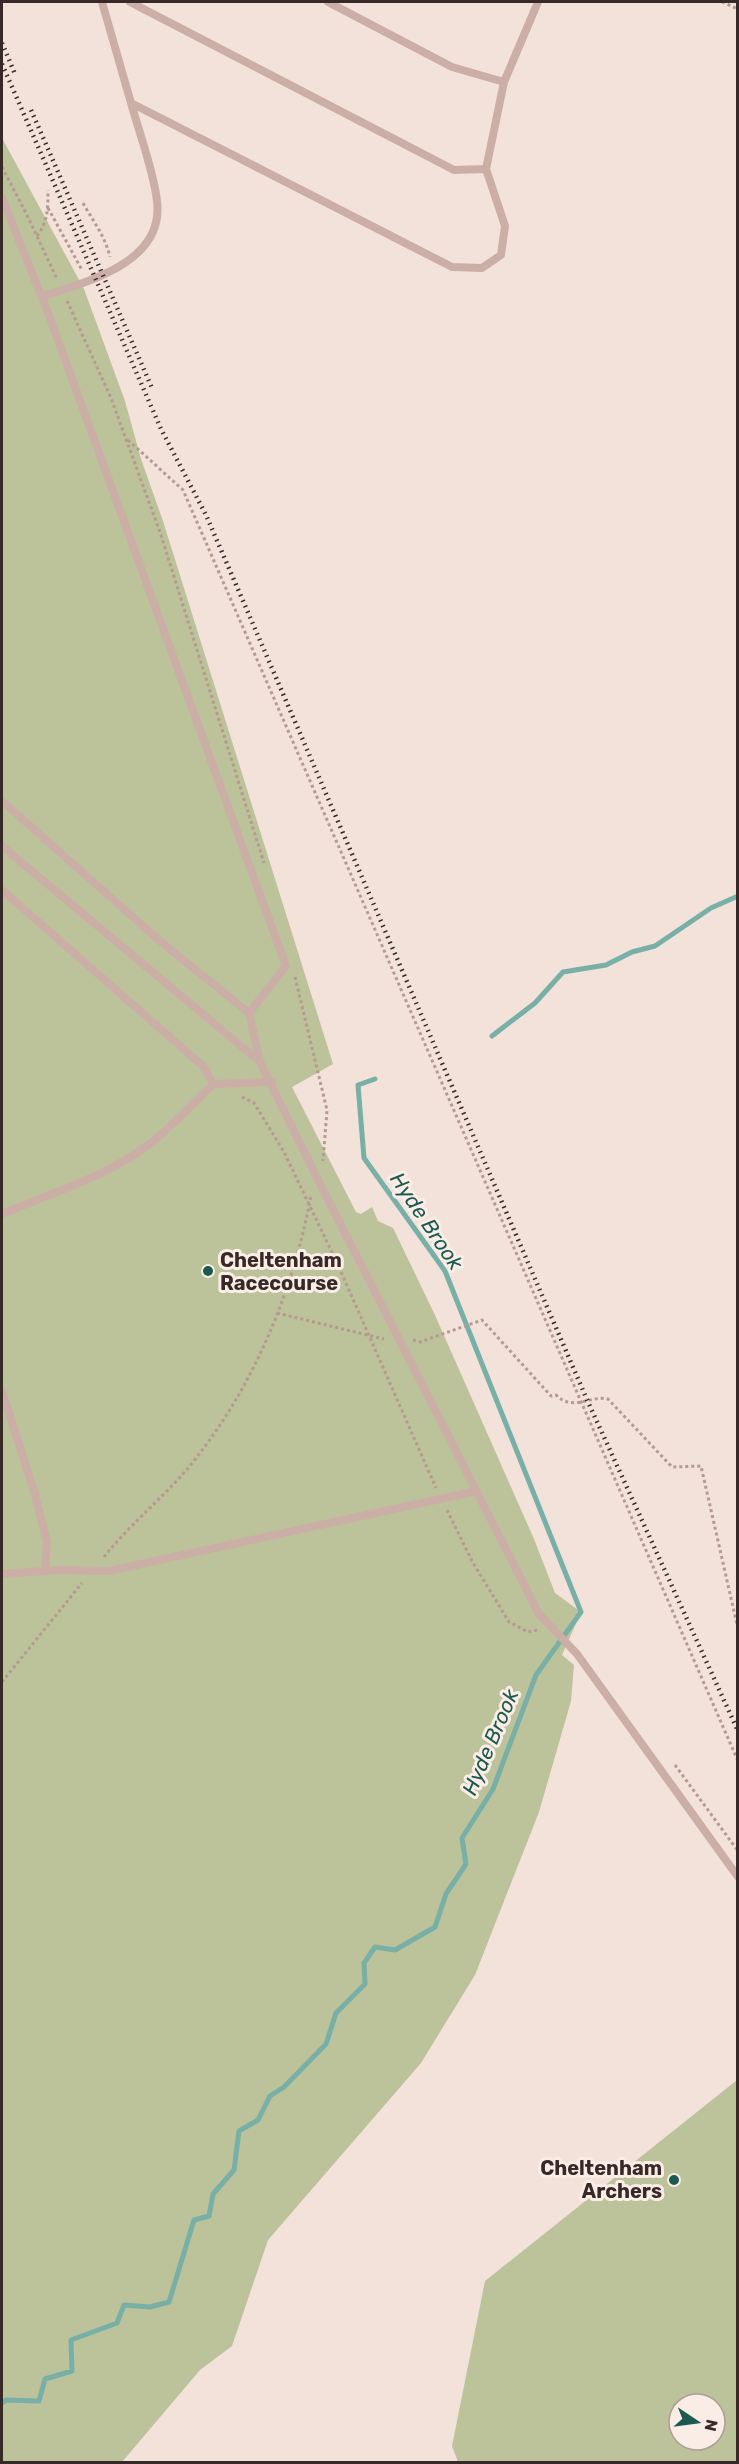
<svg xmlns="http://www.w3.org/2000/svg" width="739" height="2464" font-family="Rubik,sans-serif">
	<rect width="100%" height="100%" fill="#f2e2da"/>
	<path fill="#bcc29a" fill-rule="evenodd" d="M 2,138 L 84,289 L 125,401 L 141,459 L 163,521 L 333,1064 L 292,1087 L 356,1212 L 361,1214 L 372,1207 L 378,1221 L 393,1228 L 434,1313 L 534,1539 L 555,1593 L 581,1612 L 562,1655 L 574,1665 L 571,1701 L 539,1812 L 475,1975 L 421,2063 L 268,2240 L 232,2346 L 200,2370 L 122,2462 L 2,2462 Z
		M 737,2080 L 737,2462 L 458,2462 L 452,2446 L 485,2281 ZM 679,2404 L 715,2404 L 715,2440 L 679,2440 Z"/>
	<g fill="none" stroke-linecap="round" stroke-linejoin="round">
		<path stroke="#78b0a7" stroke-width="5" d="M 492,1036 L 535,1003 L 563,972 L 606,965 L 632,952 L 655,946 L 711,908 L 738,896
			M 2,2403 L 6,2400 L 39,2401 L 45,2379 L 72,2371 L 71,2340 L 117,2323 L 124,2305 L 150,2307 L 169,2302 L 194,2220 L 209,2216 L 213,2194 L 234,2170 L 239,2131 L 258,2120 L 270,2096 L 284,2087 L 326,2044 L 336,2013 L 365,1984 L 364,1963 L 375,1947 L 395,1950 L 435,1927 L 446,1894 L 466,1864 L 462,1838 L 493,1789 L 536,1675 L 581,1612 L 445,1271 L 364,1158 L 358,1085 L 375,1079"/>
		<path stroke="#b69990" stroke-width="3" stroke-dasharray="3 3" stroke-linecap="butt" d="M 722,2 L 738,9
			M 2,167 L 26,213 L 57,279
			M 83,203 C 93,221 105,236 110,257
			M 48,208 L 82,270
			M 37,236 C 48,222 48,208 48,190
			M 67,301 L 111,398 L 160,532 L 264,863
			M 128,440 L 183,490 L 738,1761
			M 295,977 L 327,1110 L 323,1161
			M 242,1097 L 254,1103 L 284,1152 L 338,1265 L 436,1488
			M 277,1313 L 384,1339
			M 413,1340 L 420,1342 L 482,1320 L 551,1396 L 556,1395 C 573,1412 590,1395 608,1399 L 672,1467 L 701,1466 L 738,1629
			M 447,1510 L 472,1561 L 509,1622 L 528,1632 L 537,1630
			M 104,1557 C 129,1525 162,1499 188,1468 C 252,1391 293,1293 311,1195
			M 2,1682 L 82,1583
			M 675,1765 L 738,1851"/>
		<path stroke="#cbafa6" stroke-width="8" d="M 102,2 L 131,103 L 452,267 L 482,268 L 501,255 L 505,226 L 486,169 L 504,82 L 538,2
			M 130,2 L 454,170 L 486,169
			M 328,2 L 452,67 L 504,82
			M 2,198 L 47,310 L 286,966 L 249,1013 L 260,1062
			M 41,297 C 86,282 165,263 157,201 C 154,172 139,132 131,103
			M 2,801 L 160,941 L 249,1013
			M 2,846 L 260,1062 L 321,1186 L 539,1614 L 577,1654 L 738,1877
			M 2,890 L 204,1067 L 213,1084
			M 2,1214 C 53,1192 107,1177 152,1142 C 174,1125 193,1103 213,1084 L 272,1082
			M 2,1391 L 34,1491 L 47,1542 L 45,1571
			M 2,1574 L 59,1570 L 109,1571 L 477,1491"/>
		<path stroke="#362927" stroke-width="4.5" stroke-dasharray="1.5 4.5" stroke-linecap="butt" d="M 2,43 L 15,74
			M 2,64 L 161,429 L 206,515 L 588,1402 L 738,1731
			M 31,110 L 152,388"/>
	</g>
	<g fill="#1b5951" stroke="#faede6" stroke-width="2">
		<circle cx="208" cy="1271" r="6"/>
		<circle cx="674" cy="2180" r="6"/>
	</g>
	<g text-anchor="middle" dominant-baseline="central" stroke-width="6" stroke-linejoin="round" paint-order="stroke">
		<g font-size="20" font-weight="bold" fill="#362927" stroke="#faede6" text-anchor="start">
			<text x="220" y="1260">Cheltenham<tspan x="220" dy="23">Racecourse</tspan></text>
			<text x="662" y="2168" text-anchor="end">Cheltenham<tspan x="662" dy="23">Archers</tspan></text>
		</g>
		<g font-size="21" font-style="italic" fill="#1b5951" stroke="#faede6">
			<text transform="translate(427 1221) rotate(56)">Hyde Brook</text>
			<text transform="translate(490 1742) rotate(-67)">Hyde Brook</text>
		</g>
	</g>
	<rect width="739" height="2464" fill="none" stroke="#362927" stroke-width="6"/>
	<g transform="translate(697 2422) rotate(103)"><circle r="28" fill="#faede6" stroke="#ac9f9a" stroke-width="1.5"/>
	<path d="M0-4.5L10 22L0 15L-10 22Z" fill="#1b5951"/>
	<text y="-9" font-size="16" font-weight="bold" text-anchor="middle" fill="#362927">N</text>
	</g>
</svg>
